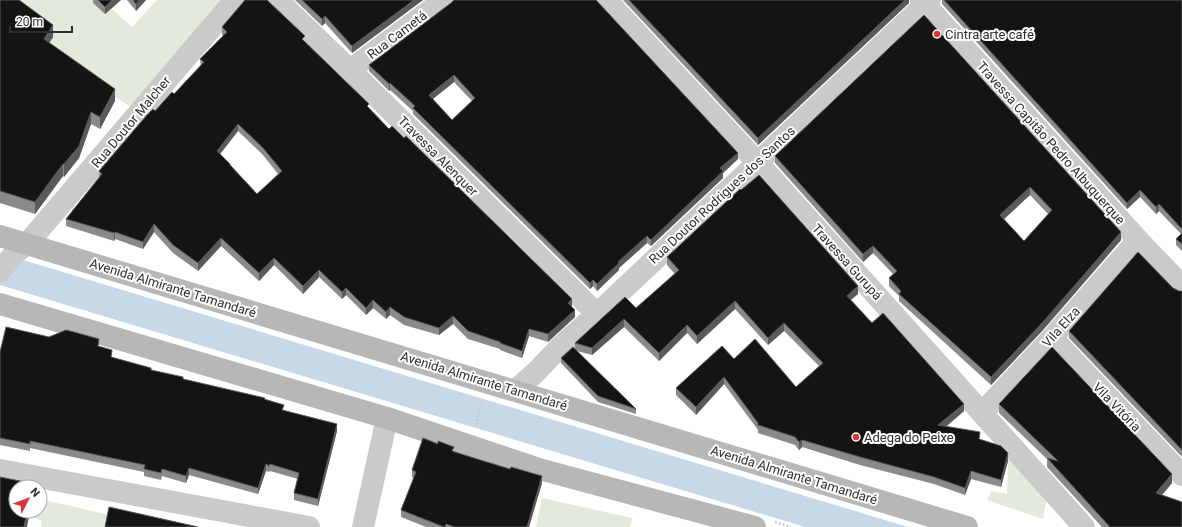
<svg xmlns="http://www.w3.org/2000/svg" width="1182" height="527" font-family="Roboto,sans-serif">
	<rect width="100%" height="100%" fill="#fff"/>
	<path fill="#e2eadb" d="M 0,0 L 102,0 L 132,27 L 157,0 L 231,0 L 135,110 L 0,19 Z
		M 1008,457 L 1047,497 L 1043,519 L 987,500 L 992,491 L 1007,494 Z
		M 542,498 L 632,518 L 630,527 L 536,527 Z
		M 40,499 L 109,515 L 106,527 L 41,527 L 42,521 L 29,515 L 31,511 L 40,511 Z"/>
	<path fill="#c7d9e9" d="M 0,253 L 908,527 L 805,527 L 0,285 Z"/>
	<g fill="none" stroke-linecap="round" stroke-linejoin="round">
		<path stroke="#cacaca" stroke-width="2.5" stroke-dasharray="2 2" stroke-linecap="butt" d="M 476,425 L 481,403
			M 775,522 L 791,527"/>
		<path stroke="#cacaca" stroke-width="22" d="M 277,0 L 350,70 L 597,314
			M 606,0 L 757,162 L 1084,527
			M 921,0 L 1138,240 L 1182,286
			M 350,70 L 444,0
			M 1052,338 L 1182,475
			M 516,390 L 536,372 L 558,349 L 597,314 L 930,0
			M 982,413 L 1052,338 L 1138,240
			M 0,470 L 309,527
			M 363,527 L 387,418"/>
		<path stroke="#cacaca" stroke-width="22" d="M 0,271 L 14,254 L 27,244 L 235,0"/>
		<path stroke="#b7b7b7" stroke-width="22" d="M 0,236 L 967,527
			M 0,304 L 387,418 L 539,469 L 755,527"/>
	</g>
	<path fill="#8a8a8a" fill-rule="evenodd" d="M 0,0 L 53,37 L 49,43 L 115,101 L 100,129 L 91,124 L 79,158 L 64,177 L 63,176 L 35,214 L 0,203 Z
		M 93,0 L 121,0 L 105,14 L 93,3 Z
		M 127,0 L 146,0 L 136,11 Z
		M 295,0 L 423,0 L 352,53 L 325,23 L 322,26 Z
		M 623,0 L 909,0 L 909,3 L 758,145 Z
		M 942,0 L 1182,0 L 1182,251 L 1176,245 L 1176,239 L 1181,234 L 1159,211 L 1156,214 L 1140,197 L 1127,209 L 942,4 Z
		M 597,2 L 738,159 L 723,173 L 723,178 L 651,246 L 647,243 L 619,268 L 619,270 L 597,291 L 593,286 L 590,289 L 413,114 L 413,111 L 390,90 L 389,91 L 369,71 L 369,65 L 451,3 ZM 454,82 L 472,101 L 452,120 L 433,99 Z
		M 924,15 L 1121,240 L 1043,330 L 991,385 L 899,301 L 899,296 L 889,286 L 889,278 L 893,274 L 873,253 L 863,262 L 775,163 L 775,156 ZM 1030,195 L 1048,214 L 1024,241 L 1003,219 Z
		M 222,27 L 305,41 L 389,129 L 572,307 L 575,317 L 548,342 L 529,336 L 522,358 L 500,350 L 500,349 L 468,339 L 453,324 L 439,335 L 404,325 L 390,315 L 386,319 L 373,308 L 366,315 L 346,295 L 342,299 L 319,277 L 303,294 L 274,265 L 259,281 L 221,246 L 198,271 L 173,253 L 154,232 L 143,249 L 115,239 L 114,241 L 66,226 L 66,219 L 99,177 L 99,171 L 155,111 L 174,94 L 201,66 L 200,59 L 223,36 L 222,35 ZM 238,131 L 263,155 L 278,174 L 257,194 L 220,154 Z
		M 667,257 L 858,294 L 851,300 L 872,323 L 964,411 L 946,427 L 980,439 L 1008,461 L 1001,487 L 971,479 L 965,495 L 934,484 L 860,465 L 802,447 L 799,450 L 795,445 L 758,433 L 758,430 L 724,384 L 696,415 L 676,395 L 676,388 L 734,359 L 796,387 L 819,366 L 784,331 L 768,345 L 735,309 L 697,344 L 687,333 L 659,361 L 624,327 L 592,355 L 577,351 L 636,409 L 636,414 L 598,402 L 561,363 L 561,358 L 575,349 L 575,343 L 636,308 L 675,274 L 667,265 Z
		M 1173,288 L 1179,291 L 1182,291 L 1182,457 L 1069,338 L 1069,331 Z
		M 49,337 L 99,346 L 112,357 L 151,370 L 183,379 L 265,399 L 284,410 L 337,431 L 318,506 L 294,500 L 294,493 L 298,479 L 270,471 L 269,472 L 266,471 L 258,494 L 189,475 L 186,483 L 162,476 L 161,480 L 144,476 L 144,472 L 30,448 L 30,451 L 0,445 L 0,352 Z
		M 999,404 L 1172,483 L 1162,495 L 1182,527 L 1102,527 L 1047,467 L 1047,459 L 999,413 Z
		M 454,452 L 542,483 L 529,527 L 426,527 L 401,517 L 401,510 L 414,478 L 412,477 L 412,470 Z"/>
	<path fill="#5a5a5a" d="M 112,0 L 121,0 L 105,14 L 105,7 Z
		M 139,0 L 146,0 L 136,11 L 136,4 Z
		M 414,0 L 423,0 L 352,53 L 352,46 Z
		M 905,0 L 909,0 L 909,3 L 758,145 L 758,138 Z
		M 325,16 L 325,23 L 322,26 L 322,19 Z
		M 53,25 L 53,37 L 44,51 L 44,39 Z
		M 454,75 L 454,82 L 429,102 L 429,95 Z
		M 390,83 L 390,90 L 389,91 L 389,84 Z
		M 115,89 L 115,101 L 100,129 L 100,117 Z
		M 91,112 L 91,124 L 79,158 L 64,177 L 64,164 Z
		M 238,124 L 238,131 L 217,158 L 217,151 Z
		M 738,153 L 738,159 L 723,173 L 723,178 L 651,246 L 651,240 L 720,168 Z
		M 63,164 L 63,176 L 35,214 L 35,202 Z
		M 1030,187 L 1030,195 L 1000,223 L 1000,215 Z
		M 1140,190 L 1140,197 L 1127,209 L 1127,203 Z
		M 1159,204 L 1159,211 L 1156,214 L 1156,207 Z
		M 154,224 L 154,232 L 143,249 L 143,242 Z
		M 115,232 L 115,239 L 114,241 L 114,233 Z
		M 1121,232 L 1121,240 L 1043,330 L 991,385 L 991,377 Z
		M 647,236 L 647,243 L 619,268 L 619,270 L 597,291 L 597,284 L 618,262 Z
		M 221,238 L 221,246 L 198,271 L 198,263 Z
		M 873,246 L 873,253 L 863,262 L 863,254 Z
		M 274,258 L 274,265 L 259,281 L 259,273 Z
		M 319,270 L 319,277 L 303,294 L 303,286 Z
		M 593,280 L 593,286 L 590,289 L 590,283 Z
		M 858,286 L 858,294 L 847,303 L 847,296 Z
		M 346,288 L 346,295 L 342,299 L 342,292 Z
		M 572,299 L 572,307 L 568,303 Z
		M 373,300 L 373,308 L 366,315 L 366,308 Z
		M 735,301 L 735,309 L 697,344 L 697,336 Z
		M 390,307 L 390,315 L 386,319 L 386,312 Z
		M 575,310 L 575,317 L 548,342 L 548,334 Z
		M 453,316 L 453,324 L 439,335 L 439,328 Z
		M 624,319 L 624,327 L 592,355 L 592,348 Z
		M 784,323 L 784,331 L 768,345 L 768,338 Z
		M 687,325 L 687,333 L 659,361 L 659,353 Z
		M 529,329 L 529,336 L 522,358 L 522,351 Z
		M 724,377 L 724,384 L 696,415 L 696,407 Z
		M 964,404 L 964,411 L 938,433 L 938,425 Z
		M 337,424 L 337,431 L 318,506 L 318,499 Z
		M 802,440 L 802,447 L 799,450 L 799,442 Z
		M 1008,453 L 1008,461 L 1001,487 L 1001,480 Z
		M 266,464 L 266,471 L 258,494 L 258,488 Z
		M 189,468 L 189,475 L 186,483 L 186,476 Z
		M 971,471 L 971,479 L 965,495 L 965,488 Z
		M 1172,474 L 1172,483 L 1156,502 L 1156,493 Z
		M 542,476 L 542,483 L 529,527 L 527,527 Z
		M 27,511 L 30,511 L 27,527 L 24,527 Z"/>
	<path fill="#141414" stroke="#5a5a5a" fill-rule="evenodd" d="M 0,0 L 19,0 L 53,25 L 44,39 L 115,89 L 100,117 L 91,112 L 79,146 L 64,164 L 63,164 L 35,202 L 0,191 Z
		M 98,0 L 112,0 L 105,7 Z
		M 133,0 L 139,0 L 136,4 Z
		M 245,0 L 267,0 L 305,36 L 302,39 L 369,104 L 367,106 L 389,129 L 392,126 L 404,138 L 406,136 L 572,299 L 568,303 L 575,310 L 548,334 L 529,329 L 522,351 L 500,343 L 500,342 L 468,331 L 453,316 L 439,328 L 404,317 L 390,307 L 386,312 L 373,300 L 366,308 L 346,288 L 342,292 L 319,270 L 303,286 L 274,258 L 259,273 L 221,238 L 198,263 L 173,245 L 154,224 L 143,242 L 115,232 L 114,233 L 66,219 L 102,174 L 99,171 L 147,115 L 153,109 L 155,111 L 172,92 L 174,94 L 204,62 L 200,59 L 227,32 L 222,27 ZM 238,124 L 263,148 L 282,171 L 257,194 L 230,165 L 230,164 L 217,151 Z
		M 302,0 L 414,0 L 352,46 L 325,16 L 322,19 Z
		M 454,0 L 596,0 L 738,153 L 720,168 L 723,171 L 651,240 L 647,236 L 618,262 L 619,263 L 597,284 L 593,280 L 590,283 L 413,108 L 415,106 L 390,83 L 389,84 L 369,65 L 451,3 ZM 454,75 L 475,98 L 452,120 L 429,95 Z
		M 629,0 L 905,0 L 758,138 Z
		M 944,0 L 1182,0 L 1182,229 L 1159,204 L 1156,207 L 1140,190 L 1127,203 Z
		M 924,15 L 1121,232 L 1043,322 L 991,377 L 899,294 L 901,291 L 889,278 L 897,271 L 873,246 L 863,254 L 775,156 ZM 1030,187 L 1052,210 L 1024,241 L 1000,215 Z
		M 759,175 L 858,286 L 847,296 L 872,323 L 883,313 L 964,404 L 938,425 L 980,432 L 979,439 L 1001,446 L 1008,453 L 1001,480 L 971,471 L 965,488 L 934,477 L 860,457 L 802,440 L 799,442 L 795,437 L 758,425 L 758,423 L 724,377 L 696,407 L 676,388 L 722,346 L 734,359 L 755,339 L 796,387 L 823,363 L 784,323 L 768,338 L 735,301 L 697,336 L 687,325 L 659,353 L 624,319 L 592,348 L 575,343 L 625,297 L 636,308 L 679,270 L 667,257 L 740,189 L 741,190 Z
		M 1182,233 L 1182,244 L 1176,239 Z
		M 1138,252 L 1173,288 L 1179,291 L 1182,291 L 1182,450 L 1069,331 Z
		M 6,327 L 49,337 L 66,330 L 74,332 L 99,339 L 98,346 L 112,350 L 111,357 L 151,368 L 151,370 L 183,377 L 183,379 L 265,398 L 264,399 L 284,405 L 282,410 L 337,424 L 318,499 L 294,493 L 299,473 L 270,464 L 269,466 L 266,464 L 258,488 L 189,468 L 186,476 L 162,469 L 161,473 L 144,469 L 145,465 L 30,441 L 30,444 L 0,438 L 0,352 Z
		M 573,347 L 636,409 L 598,396 L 561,358 Z
		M 1052,347 L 1172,474 L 1156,493 L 1182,502 L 1182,527 L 1110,527 L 1047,458 L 1058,461 L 999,404 Z
		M 423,438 L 438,444 L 438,441 L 454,447 L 452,451 L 477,459 L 510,469 L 511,467 L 542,476 L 527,527 L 455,527 L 446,524 L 445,527 L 444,527 L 401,510 L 416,472 L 412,470 Z
		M 0,477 L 25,482 L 24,487 L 16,487 L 16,511 L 27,511 L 24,527 L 0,527 Z
		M 109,507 L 198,527 L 105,527 Z"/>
	<g fill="#db3738" stroke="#fff" stroke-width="1.5">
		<circle cx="937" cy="34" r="4"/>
		<circle cx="856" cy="437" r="4"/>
	</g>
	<g text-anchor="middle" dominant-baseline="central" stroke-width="4" stroke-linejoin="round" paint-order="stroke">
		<g font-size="13" fill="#2d2d2d" stroke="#fff" text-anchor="start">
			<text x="945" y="34">Cintra arte café</text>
			<text x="864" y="437">Adega do Peixe</text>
		</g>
		<g font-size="13" fill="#2d2d2d" stroke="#fff">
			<text transform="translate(397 35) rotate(-37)">Rua Cametá</text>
			<text transform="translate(131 122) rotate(-50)">Rua Doutor Malcher</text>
			<text transform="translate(1051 143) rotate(48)">Travessa Capitão Pedro Albuquerque</text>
			<text transform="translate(438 156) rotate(45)">Travessa Alenquer</text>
			<text transform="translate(722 195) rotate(-43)">Rua Doutor Rodrigues dos Santos</text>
			<text transform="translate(847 262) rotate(48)">Travessa Gurupá</text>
			<text transform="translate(173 288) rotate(17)">Avenida Almirante Tamandaré</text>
			<text transform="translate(1061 327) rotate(-48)">Vila Elza</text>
			<text transform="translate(484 381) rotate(17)">Avenida Almirante Tamandaré</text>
			<text transform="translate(1117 407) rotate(46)">Vila Vitória</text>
			<text transform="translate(794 475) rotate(17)">Avenida Almirante Tamandaré</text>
		</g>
	</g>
	<g transform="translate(28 499) rotate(48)"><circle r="19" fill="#ffffff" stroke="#ababab"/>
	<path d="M0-3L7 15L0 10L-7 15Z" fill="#db3738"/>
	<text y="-6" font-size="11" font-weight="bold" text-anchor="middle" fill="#2d2d2d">N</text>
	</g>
	<path d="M10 26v6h62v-6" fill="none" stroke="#2d2d2d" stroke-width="2"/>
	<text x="16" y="26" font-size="12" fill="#2d2d2d" stroke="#ffffff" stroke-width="3" paint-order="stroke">20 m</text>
</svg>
